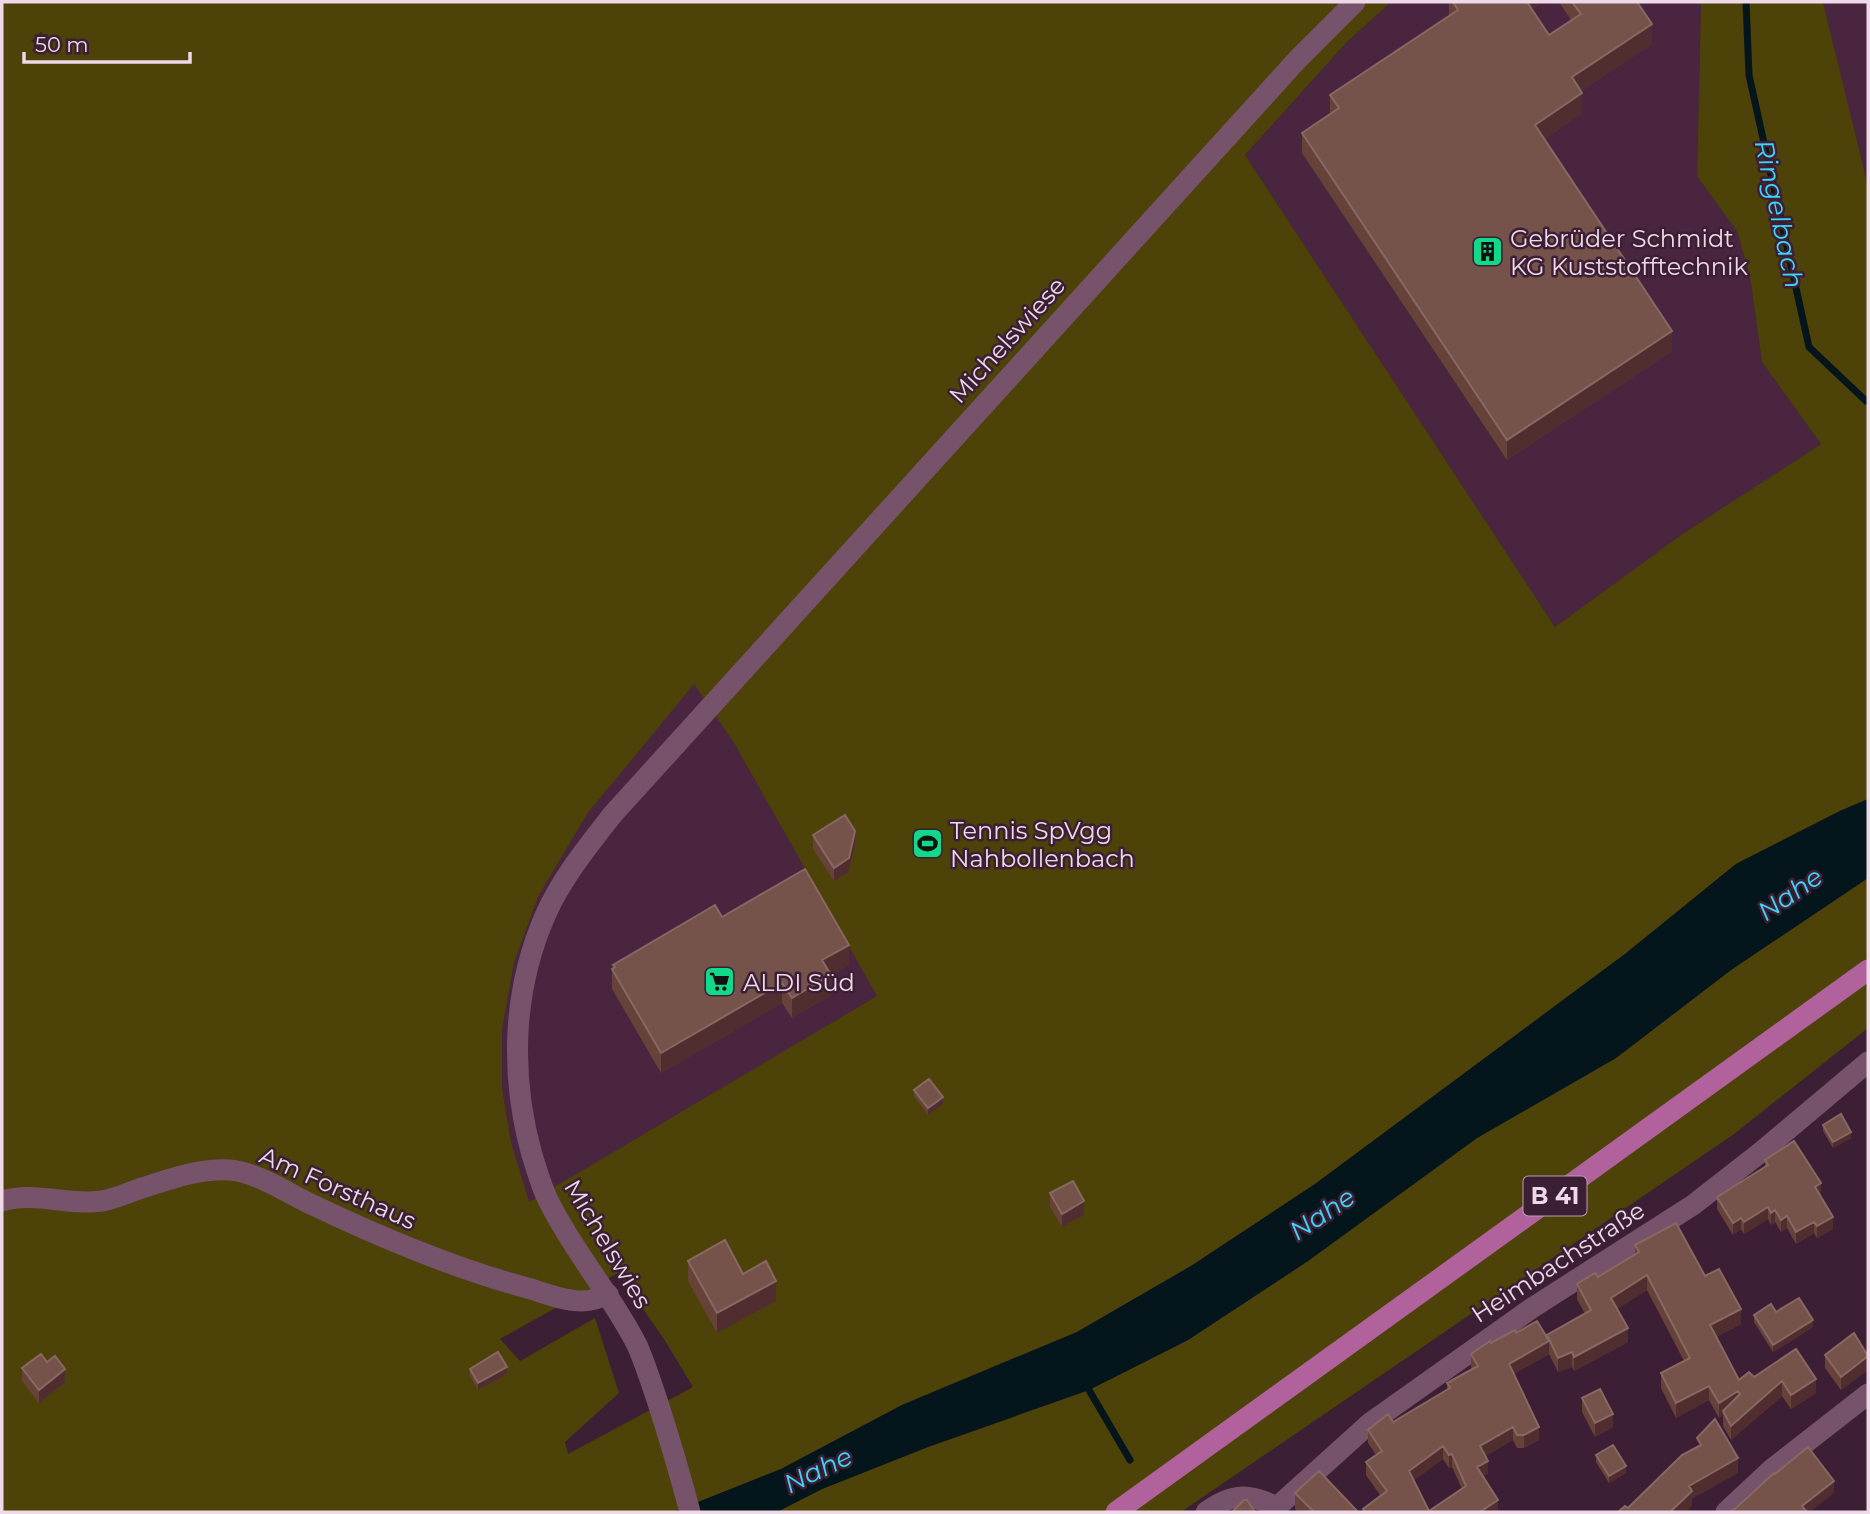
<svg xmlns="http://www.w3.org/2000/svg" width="1870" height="1514" font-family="Montserrat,sans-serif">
	<rect width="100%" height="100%" fill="#3d1f35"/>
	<path fill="#4a2540" d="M 1391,2 L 1701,2 L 1697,176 L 1737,231 L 1750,277 L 1762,362 L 1821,444 L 1681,535 L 1555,627 L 1245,155 L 1347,42 Z
		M 1823,2 L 1868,2 L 1868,183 L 1867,182 Z
		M 694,683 L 734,743 L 878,996 L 528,1203 L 511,1142 L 502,1088 L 502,1030 L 514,963 L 538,897 L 587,814 Z"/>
	<path fill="#4d4208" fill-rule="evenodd" d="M 2,2 L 1391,2 L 1347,42 L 1245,155 L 1555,627 L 1681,535 L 1821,444 L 1762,362 L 1750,277 L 1737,231 L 1697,176 L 1701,2 L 1823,2 L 1867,182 L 1868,183 L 1868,799 L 1840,811 L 1736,864 L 1625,954 L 1315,1184 L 1191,1266 L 1077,1332 L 902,1405 L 781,1469 L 673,1512 L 2,1512 ZM 694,684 L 734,743 L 877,996 L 529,1202 L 511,1142 L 502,1088 L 502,1030 L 514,963 L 538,897 L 587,814 ZM 618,1273 L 664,1339 L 693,1387 L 568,1454 L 565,1442 L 619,1393 L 595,1318 L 520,1361 L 500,1339 Z
		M 1868,878 L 1868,1028 L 1734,1134 L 1181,1512 L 777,1512 L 822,1489 L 928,1447 L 1089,1390 L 1188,1340 L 1308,1261 L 1477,1138 L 1616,1058 L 1731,970 Z"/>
	<path fill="#04161b" d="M 1868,799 L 1868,878 L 1731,970 L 1616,1058 L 1477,1138 L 1308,1261 L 1188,1340 L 1089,1390 L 928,1447 L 822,1489 L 777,1512 L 673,1512 L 781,1469 L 902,1405 L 1077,1332 L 1191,1266 L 1315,1184 L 1625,954 L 1736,864 L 1840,811 Z"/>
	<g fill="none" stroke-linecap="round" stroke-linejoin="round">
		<path stroke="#04161b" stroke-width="7" d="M 1746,2 L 1749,75 L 1809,347 L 1866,401
			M 1089,1390 L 1130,1460"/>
		<path stroke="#76536b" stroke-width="21" d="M 2,1201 C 35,1191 68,1206 102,1201 C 116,1199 129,1192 142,1188 C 170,1179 201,1168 230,1170 C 257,1172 289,1194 313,1205 C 384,1239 455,1269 531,1289 C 547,1294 565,1301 582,1301 C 592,1301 599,1298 608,1294
			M 1206,1512 C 1232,1493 1249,1493 1277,1507
			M 1278,1512 L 1277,1507 L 1370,1423 L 1532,1308 L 1693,1205 L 1761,1152 L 1868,1062
			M 1726,1512 L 1772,1469 L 1868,1394"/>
		<path stroke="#76536b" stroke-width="21" d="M 690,1512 C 680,1474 669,1437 657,1400 C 651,1382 645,1363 637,1345 C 611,1294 573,1251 548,1200 C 541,1186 537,1170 532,1155 C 510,1076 512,992 545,916 C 561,879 588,846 613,814 L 1297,60 L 1355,2"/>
		<path stroke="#b1619c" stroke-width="21" d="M 1116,1512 L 1868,970"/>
	</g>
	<path fill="#674238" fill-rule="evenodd" d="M 1449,2 L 1542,2 L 1532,9 L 1549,35 L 1571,20 L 1559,2 L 1637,2 L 1652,44 L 1581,91 L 1582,113 L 1544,139 L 1672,351 L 1507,460 L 1302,153 L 1302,133 L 1330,114 L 1330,95 L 1449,16 Z
		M 813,835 L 855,845 L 849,872 L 834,881 L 813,849 Z
		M 722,917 L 849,965 L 831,975 L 831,995 L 792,1018 L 782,1003 L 661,1073 L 612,989 L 612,969 L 613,968 L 613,965 Z
		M 914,1090 L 943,1104 L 928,1115 L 914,1096 Z
		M 1823,1125 L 1851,1138 L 1833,1148 L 1823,1131 Z
		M 1765,1160 L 1821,1195 L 1820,1195 L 1833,1229 L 1817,1238 L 1814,1233 L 1796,1244 L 1787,1228 L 1781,1232 L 1775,1222 L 1771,1225 L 1768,1219 L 1744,1234 L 1741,1229 L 1733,1235 L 1717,1209 L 1717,1197 L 1765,1167 Z
		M 1050,1193 L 1084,1215 L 1062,1227 L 1050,1207 Z
		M 1635,1245 L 1705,1276 L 1741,1324 L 1716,1337 L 1739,1380 L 1754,1377 L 1796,1349 L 1816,1393 L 1791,1409 L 1782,1396 L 1731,1440 L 1723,1426 L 1723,1415 L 1719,1418 L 1709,1400 L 1676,1418 L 1661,1388 L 1661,1373 L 1684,1361 L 1647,1290 L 1617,1309 L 1628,1342 L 1574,1371 L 1572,1367 L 1558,1372 L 1549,1354 L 1514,1374 L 1539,1440 L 1524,1448 L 1517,1448 L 1513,1440 L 1485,1456 L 1488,1473 L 1483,1476 L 1498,1512 L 1363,1512 L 1363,1509 L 1380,1495 L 1366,1475 L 1366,1462 L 1376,1455 L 1368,1443 L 1368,1430 L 1393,1422 L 1447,1390 L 1447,1383 L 1472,1369 L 1471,1367 L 1471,1354 L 1491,1343 L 1516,1333 L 1547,1338 L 1547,1335 L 1585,1314 L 1577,1299 L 1577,1284 L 1598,1277 L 1635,1254 ZM 1443,1459 L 1449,1468 L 1452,1467 L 1462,1489 L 1429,1511 L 1414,1480 Z
		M 688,1261 L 743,1274 L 776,1301 L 717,1333 L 688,1281 Z
		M 1776,1312 L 1813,1327 L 1773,1352 L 1754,1322 L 1754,1315 Z
		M 1825,1355 L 1868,1355 L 1868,1370 L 1841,1390 L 1825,1368 Z
		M 22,1368 L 65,1383 L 39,1403 L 22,1381 Z
		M 470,1369 L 507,1374 L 478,1390 L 470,1376 Z
		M 1582,1398 L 1613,1427 L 1595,1437 L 1582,1412 Z
		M 1596,1455 L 1626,1473 L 1609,1483 L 1596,1462 Z
		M 1295,1493 L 1358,1512 L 1298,1512 L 1295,1509 Z"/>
	<path fill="#502d2f" d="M 1523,2 L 1542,2 L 1523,15 Z
		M 1652,24 L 1652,44 L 1572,97 L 1572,77 Z
		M 1582,93 L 1582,113 L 1535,145 L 1535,125 Z
		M 1672,331 L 1672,351 L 1507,460 L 1507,440 Z
		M 855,831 L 855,845 L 849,872 L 834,881 L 834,868 Z
		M 849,945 L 849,965 L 822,980 L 822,960 Z
		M 831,975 L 831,995 L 792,1018 L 792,998 Z
		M 782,983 L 782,1003 L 661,1073 L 661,1053 Z
		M 943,1097 L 943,1104 L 928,1115 L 928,1108 Z
		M 1851,1132 L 1851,1138 L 1833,1148 L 1833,1142 Z
		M 1821,1183 L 1821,1195 L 1815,1199 L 1815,1187 Z
		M 1084,1201 L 1084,1215 L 1062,1227 L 1062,1214 Z
		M 1768,1207 L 1768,1219 L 1744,1234 L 1744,1222 Z
		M 1775,1210 L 1775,1222 L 1771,1225 L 1771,1213 Z
		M 1787,1216 L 1787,1228 L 1781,1232 L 1781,1220 Z
		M 1833,1217 L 1833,1229 L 1817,1238 L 1817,1226 Z
		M 1741,1218 L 1741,1229 L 1733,1235 L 1733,1223 Z
		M 1814,1222 L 1814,1233 L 1796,1244 L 1796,1232 Z
		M 1647,1275 L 1647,1290 L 1611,1313 L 1611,1298 Z
		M 776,1281 L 776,1301 L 717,1333 L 717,1313 Z
		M 1741,1309 L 1741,1324 L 1710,1340 L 1710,1325 Z
		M 1813,1320 L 1813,1327 L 1773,1352 L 1773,1345 Z
		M 1628,1328 L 1628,1342 L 1574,1371 L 1574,1357 Z
		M 1549,1341 L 1549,1354 L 1509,1377 L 1509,1364 Z
		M 1572,1352 L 1572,1367 L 1558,1372 L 1558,1358 Z
		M 1868,1356 L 1868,1370 L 1841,1390 L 1841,1377 Z
		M 507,1367 L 507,1374 L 478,1390 L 478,1383 Z
		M 65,1369 L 65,1383 L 39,1403 L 39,1390 Z
		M 1816,1379 L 1816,1393 L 1791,1409 L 1791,1395 Z
		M 1782,1381 L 1782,1396 L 1731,1440 L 1731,1426 Z
		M 1709,1386 L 1709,1400 L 1676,1418 L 1676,1403 Z
		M 1738,1391 L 1738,1406 L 1723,1411 L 1723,1415 L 1719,1418 L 1719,1403 Z
		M 1613,1414 L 1613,1427 L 1595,1437 L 1595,1423 Z
		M 1513,1427 L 1513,1440 L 1480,1459 L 1480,1446 Z
		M 1539,1427 L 1539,1440 L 1524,1448 L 1524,1435 Z
		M 1443,1446 L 1443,1459 L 1409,1484 L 1409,1471 Z
		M 1452,1454 L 1452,1467 L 1449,1468 L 1449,1455 Z
		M 1738,1458 L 1738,1473 L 1692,1499 L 1692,1506 L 1686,1512 L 1670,1512 L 1689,1486 Z
		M 1488,1461 L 1488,1473 L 1477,1479 L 1477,1467 Z
		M 1626,1466 L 1626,1473 L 1609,1483 L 1609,1476 Z
		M 1834,1481 L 1834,1493 L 1810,1512 L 1802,1512 L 1802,1506 Z
		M 1498,1500 L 1498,1512 L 1480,1512 Z"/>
	<path fill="#75534b" stroke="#886863" stroke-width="2" fill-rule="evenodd" d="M 1453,2 L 1527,2 L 1549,35 L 1581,14 L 1572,2 L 1637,2 L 1652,24 L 1572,77 L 1582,93 L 1535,125 L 1672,331 L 1507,440 L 1302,133 L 1339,108 L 1330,95 L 1458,10 Z
		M 845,815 L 855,831 L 849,858 L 834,868 L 813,835 Z
		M 805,869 L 849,945 L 822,960 L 831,975 L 792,998 L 782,983 L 661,1053 L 612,969 L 615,967 L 613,965 L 715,905 L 722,917 Z
		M 929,1079 L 943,1097 L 928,1108 L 914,1090 Z
		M 1841,1114 L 1851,1132 L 1833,1142 L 1823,1125 Z
		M 1794,1141 L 1821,1183 L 1815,1187 L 1833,1217 L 1817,1226 L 1814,1222 L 1796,1232 L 1787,1216 L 1781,1220 L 1775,1210 L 1771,1213 L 1768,1207 L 1744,1222 L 1741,1218 L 1733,1223 L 1717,1197 L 1768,1165 L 1765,1160 Z
		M 1073,1181 L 1084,1201 L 1062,1214 L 1050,1193 Z
		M 1676,1223 L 1705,1276 L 1719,1269 L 1741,1309 L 1710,1325 L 1739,1380 L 1749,1372 L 1754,1377 L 1796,1349 L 1816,1379 L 1791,1395 L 1782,1381 L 1731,1426 L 1723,1411 L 1740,1394 L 1738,1391 L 1719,1403 L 1709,1386 L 1676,1403 L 1661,1373 L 1690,1358 L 1647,1275 L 1611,1298 L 1628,1328 L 1574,1357 L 1572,1352 L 1558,1358 L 1547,1335 L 1591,1310 L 1577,1284 L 1595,1273 L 1598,1277 L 1639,1252 L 1635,1245 Z
		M 725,1240 L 743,1274 L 766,1261 L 776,1281 L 717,1313 L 688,1261 Z
		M 1799,1298 L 1813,1320 L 1773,1345 L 1754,1315 L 1771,1304 L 1776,1312 Z
		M 1537,1321 L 1549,1341 L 1509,1364 L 1539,1427 L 1524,1435 L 1517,1435 L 1513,1427 L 1480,1446 L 1488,1461 L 1477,1467 L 1498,1500 L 1480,1512 L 1365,1512 L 1363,1509 L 1387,1491 L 1366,1462 L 1382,1451 L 1368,1430 L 1388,1414 L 1393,1422 L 1450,1388 L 1447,1383 L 1478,1366 L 1471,1354 L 1490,1341 L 1491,1343 L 1515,1330 L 1516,1333 ZM 1443,1446 L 1449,1455 L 1452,1454 L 1466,1486 L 1429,1511 L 1409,1471 Z
		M 1854,1333 L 1868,1356 L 1841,1377 L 1825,1355 Z
		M 498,1352 L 507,1367 L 478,1383 L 470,1369 Z
		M 41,1354 L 47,1362 L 55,1356 L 65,1369 L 39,1390 L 22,1368 Z
		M 1600,1389 L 1613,1414 L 1595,1423 L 1582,1398 Z
		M 1715,1419 L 1738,1458 L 1689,1486 L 1692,1491 L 1670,1512 L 1618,1512 L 1625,1506 L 1628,1508 L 1682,1455 L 1701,1445 L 1697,1438 Z
		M 1613,1445 L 1626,1466 L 1609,1476 L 1596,1455 Z
		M 1808,1447 L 1834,1481 L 1802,1506 L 1807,1512 L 1729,1512 L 1735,1509 L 1774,1473 L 1775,1474 Z
		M 1319,1471 L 1358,1512 L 1314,1512 L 1295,1493 Z
		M 1244,1500 L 1247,1500 L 1255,1512 L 1232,1512 Z"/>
	<defs>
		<symbol id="building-square" viewBox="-11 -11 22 22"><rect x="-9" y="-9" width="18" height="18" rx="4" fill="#11d98a" stroke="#3d1f35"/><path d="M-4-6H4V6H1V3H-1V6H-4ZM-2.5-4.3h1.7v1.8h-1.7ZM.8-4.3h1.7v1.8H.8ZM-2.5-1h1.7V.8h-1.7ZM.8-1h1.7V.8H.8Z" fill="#111"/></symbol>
		<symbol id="stadium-square" viewBox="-11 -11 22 22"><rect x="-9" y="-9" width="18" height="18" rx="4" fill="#11d98a" stroke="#3d1f35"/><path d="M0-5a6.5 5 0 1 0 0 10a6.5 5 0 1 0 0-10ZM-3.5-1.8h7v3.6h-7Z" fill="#111"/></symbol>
		<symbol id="supermarket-square" viewBox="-11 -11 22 22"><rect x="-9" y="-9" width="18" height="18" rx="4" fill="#11d98a" stroke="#3d1f35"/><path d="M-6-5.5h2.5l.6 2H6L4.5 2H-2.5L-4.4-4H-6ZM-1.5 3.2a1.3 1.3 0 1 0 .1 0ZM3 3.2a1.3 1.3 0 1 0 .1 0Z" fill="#111"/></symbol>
	</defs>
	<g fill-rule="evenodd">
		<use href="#building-square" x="1470" y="234" width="35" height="35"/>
		<use href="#stadium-square" x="910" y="826" width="35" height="35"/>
		<use href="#supermarket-square" x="702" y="964" width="35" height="35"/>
	</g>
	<g text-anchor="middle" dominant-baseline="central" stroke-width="5" stroke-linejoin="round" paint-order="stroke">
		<rect fill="#3d1f35" stroke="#b8a1b2" stroke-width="2" x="1523.5" y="1176.5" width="63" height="39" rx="5"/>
		<g font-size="23" font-weight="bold" fill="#edd9e7">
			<text x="1555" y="1196">B 41</text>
		</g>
		<g font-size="24" fill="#edd9e7" stroke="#3d1f35" text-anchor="start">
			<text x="1510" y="238">Gebrüder Schmidt<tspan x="1510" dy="28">KG Kuststofftechnik</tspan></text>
			<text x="950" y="830">Tennis SpVgg<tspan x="950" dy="28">Nahbollenbach</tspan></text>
			<text x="743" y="982">ALDI Süd</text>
		</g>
		<g font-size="24" fill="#edd9e7" stroke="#3d1f35">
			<text transform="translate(1007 340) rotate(-48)">Michelswiese</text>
			<text transform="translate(338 1188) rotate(24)">Am Forsthaus</text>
			<text transform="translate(608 1244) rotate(59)">Michelswies</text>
			<text transform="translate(1558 1262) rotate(-33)">Heimbachstraße</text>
		</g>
		<g font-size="26" font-style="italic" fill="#3cd6fb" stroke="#3d1f35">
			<text transform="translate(1779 214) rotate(78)">Ringelbach</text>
			<text transform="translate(1790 894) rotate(-35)">Nahe</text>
			<text transform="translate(1322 1214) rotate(-34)">Nahe</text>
			<text transform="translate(818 1470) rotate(-26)">Nahe</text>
		</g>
	</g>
	<rect width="1870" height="1514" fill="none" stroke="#edd9e7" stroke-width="7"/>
	<path d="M24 52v10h166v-10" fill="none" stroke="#edd9e7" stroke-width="3.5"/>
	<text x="35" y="52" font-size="21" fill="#edd9e7" stroke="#3d1f35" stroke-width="5" paint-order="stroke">50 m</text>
</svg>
